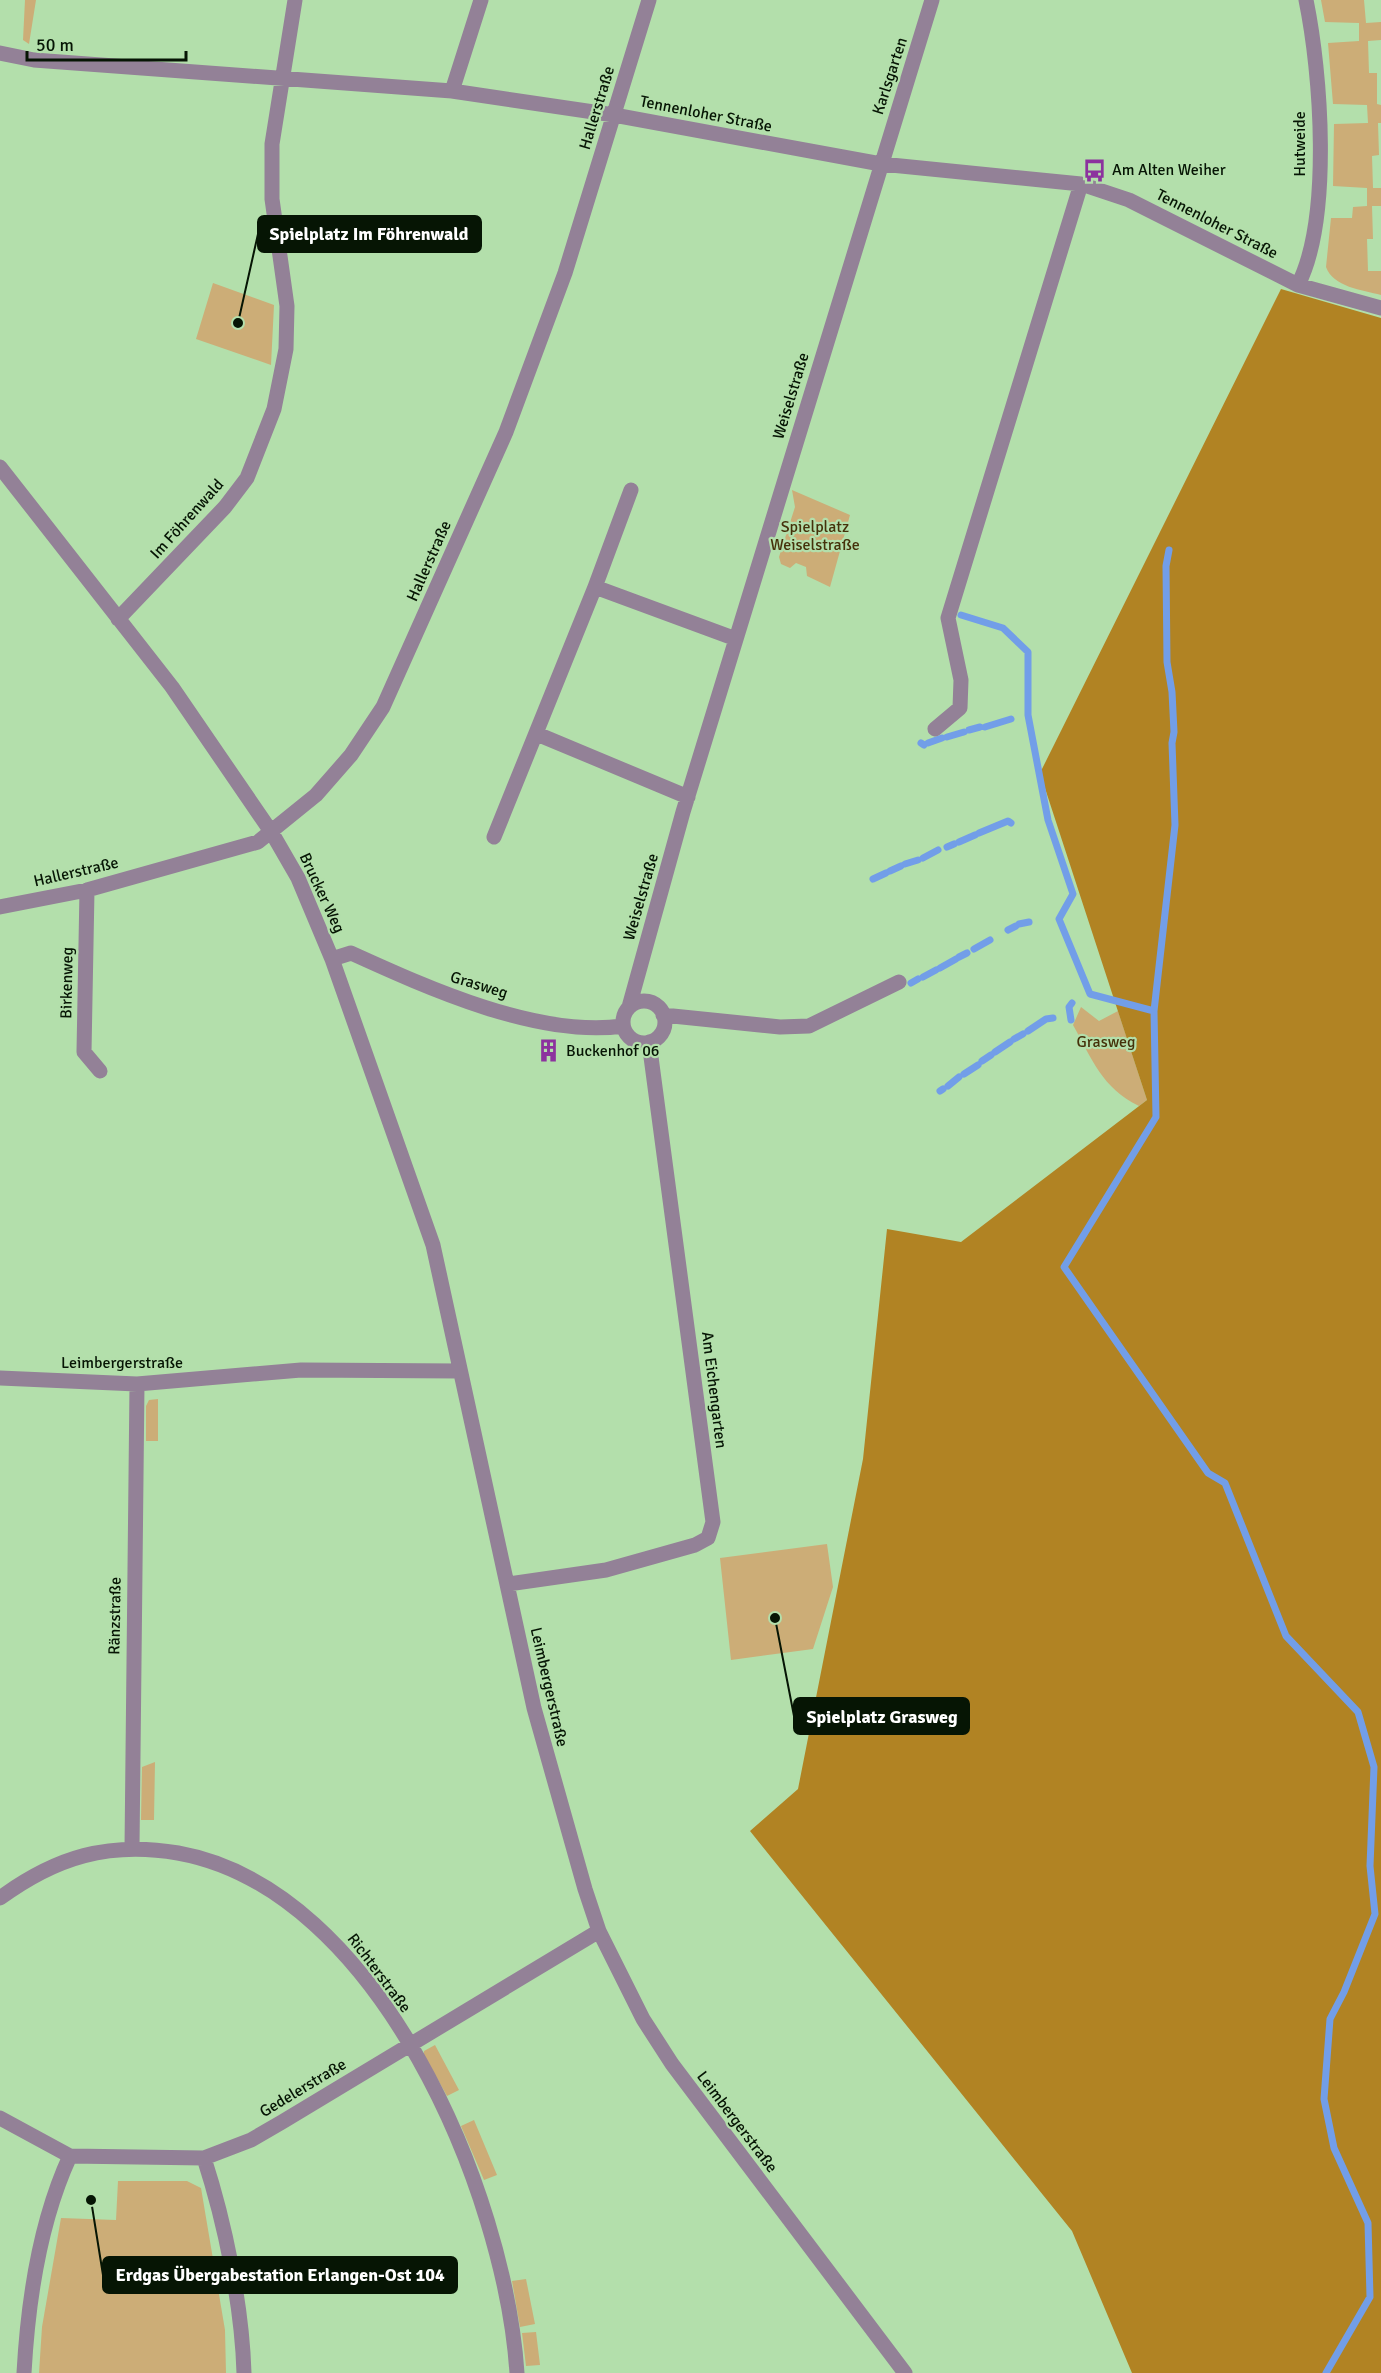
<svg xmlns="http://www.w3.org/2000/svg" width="1381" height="2373" font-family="Signika,sans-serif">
	<rect width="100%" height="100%" fill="#b3dfab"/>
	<path fill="#ccad77" d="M 25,0 L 36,0 L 29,44 L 23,40 Z
		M 1321,0 L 1364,0 L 1366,23 L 1381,22 L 1381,40 L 1368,41 L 1369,73 L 1377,73 L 1377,104 L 1381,105 L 1381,123 L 1378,123 L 1379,155 L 1372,156 L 1373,188 L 1381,188 L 1381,206 L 1372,206 L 1373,239 L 1367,239 L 1368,271 L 1381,271 L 1381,295 C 1362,290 1333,287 1326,267 L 1331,218 L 1352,218 L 1353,207 L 1367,206 L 1367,188 L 1333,186 L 1334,124 L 1368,123 L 1367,105 L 1333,104 L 1328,43 L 1359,41 L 1359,23 L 1325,22 Z
		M 213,283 L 274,305 L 271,365 L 196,339 Z
		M 792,490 L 850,515 L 830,587 L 807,576 L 806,567 L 796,563 L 790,568 L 781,564 L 779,557 L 795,507 Z
		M 1081,1007 L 1099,1021 L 1118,1011 L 1147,1100 L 1139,1106 C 1102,1088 1092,1059 1073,1025 Z
		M 158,1399 L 158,1441 L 146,1441 L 146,1406 L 149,1400 Z
		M 827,1544 L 833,1587 L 813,1649 L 731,1660 L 720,1558 Z
		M 155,1762 L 154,1820 L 141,1820 L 142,1767 Z
		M 435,2045 L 459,2090 L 447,2096 L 424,2055 L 424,2051 Z
		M 474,2120 L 497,2175 L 484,2180 L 461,2126 Z
		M 118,2181 L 187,2181 L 201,2188 L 225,2330 L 226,2373 L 39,2373 L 42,2327 L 61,2218 L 116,2220 Z
		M 526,2279 L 535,2324 L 520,2327 L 512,2281 Z
		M 536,2332 L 540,2365 L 526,2366 L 522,2333 Z"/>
	<path fill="#b18323" d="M 1281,289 L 1381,318 L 1381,2373 L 1132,2373 L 1072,2231 L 750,1831 L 798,1789 L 863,1459 L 887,1229 L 961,1242 L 1147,1100 L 1040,773 Z"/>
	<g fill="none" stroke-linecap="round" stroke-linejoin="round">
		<path stroke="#729ee8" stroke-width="7" d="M 961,615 L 1003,628 L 1028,652 L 1028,715 L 1048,820 L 1073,894 L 1059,919 L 1090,994 L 1154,1011 L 1156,1117 L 1064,1267 L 1208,1473 L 1225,1483 L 1286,1636 L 1358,1712 L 1374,1767 L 1370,1866 L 1375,1914 L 1344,1992 L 1330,2019 L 1324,2099 L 1334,2148 L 1368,2223 L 1370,2297 L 1326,2373
			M 985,727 L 1011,719
			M 969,730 L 980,727
			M 947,737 L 964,732
			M 921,743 L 924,745
			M 928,743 L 942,738
			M 979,833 L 1008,821 L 1011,823
			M 959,842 L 975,835
			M 947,847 L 954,844
			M 923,858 L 938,850
			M 905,864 L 918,860
			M 890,871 L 901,866
			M 873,879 L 886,873
			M 1019,924 L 1029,922
			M 1008,930 L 1016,926
			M 974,949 L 990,940
			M 959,957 L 967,953
			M 940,968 L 956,959
			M 923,977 L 936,970
			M 911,983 L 918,979
			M 1154,1011 L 1175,825 L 1172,743 L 1174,732 L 1172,692 L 1167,662 L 1166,566 L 1169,550
			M 1071,1020 L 1069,1007 L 1072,1003
			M 1028,1031 L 1046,1019 L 1053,1018
			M 1014,1039 L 1023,1034
			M 995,1052 L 1010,1042
			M 982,1061 L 991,1055
			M 964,1074 L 978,1065
			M 948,1086 L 959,1077
			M 940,1091 L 943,1089"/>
		<path stroke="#938197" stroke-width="15" d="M 0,53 L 34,60 L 452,91 L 614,115 L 881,164 L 1081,184 L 1129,200 L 1298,285 L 1381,308
			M 452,91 L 481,0
			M 1298,285 C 1332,218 1321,73 1306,0
			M 0,467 L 172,687 L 272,833 L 298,878 L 332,959 L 433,1245 L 534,1708 L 585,1889 L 599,1931 L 643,2019 L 672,2064 L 905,2373
			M 595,587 L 631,490
			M 118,619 L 225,507 L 247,478 L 274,409 L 286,349 L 287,306 L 272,199 L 272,144 L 295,0
			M 935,729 L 960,708 L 961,680 L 948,618 L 1081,184
			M 537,734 L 688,797
			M 494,837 L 595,587 L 736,639
			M 87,890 L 84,1052 L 100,1071
			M 0,907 L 87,890 L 258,842 L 316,795 L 351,755 L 383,707 L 506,432 L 565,273 L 649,0
			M 332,959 L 351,953 C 428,988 538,1038 623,1026
			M623 1022a21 21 0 1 1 42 0a21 21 0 1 1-42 0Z
			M 629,1007 L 683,812 L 932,0
			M 663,1015 L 780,1027 L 809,1026 L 899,982
			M 0,1378 L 137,1384 L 301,1370 L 459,1371
			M 508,1584 L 606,1570 L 695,1545 L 708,1538 L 713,1522 L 649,1042
			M 132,1848 L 137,1384
			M 0,1898 C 56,1857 109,1841 178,1853 C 379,1889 505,2192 517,2373
			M 0,2118 L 70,2156 L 204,2158 L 251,2140 L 282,2122 L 599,1931
			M 204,2158 C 225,2223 242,2305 244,2373
			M 24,2373 C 28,2300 39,2223 70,2156"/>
	</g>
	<defs>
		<symbol id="bus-bare" viewBox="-9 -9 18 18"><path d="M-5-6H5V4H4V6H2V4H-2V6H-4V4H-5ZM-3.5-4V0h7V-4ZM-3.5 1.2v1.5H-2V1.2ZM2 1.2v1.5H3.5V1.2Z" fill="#8c329e" stroke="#b3dfab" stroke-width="2.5" paint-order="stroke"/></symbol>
		<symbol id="building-bare" viewBox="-9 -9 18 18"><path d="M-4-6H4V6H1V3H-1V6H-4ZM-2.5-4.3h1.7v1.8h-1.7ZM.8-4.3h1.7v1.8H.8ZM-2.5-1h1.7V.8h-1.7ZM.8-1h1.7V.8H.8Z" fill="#8c329e" stroke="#b3dfab" stroke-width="2.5" paint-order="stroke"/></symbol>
	</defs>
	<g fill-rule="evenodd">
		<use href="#bus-bare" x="1078" y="154" width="33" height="33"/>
		<use href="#building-bare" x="532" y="1034" width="33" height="33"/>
	</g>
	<g text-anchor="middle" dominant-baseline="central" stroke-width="4.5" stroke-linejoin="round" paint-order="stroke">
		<g font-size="16" fill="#061504" stroke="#b3dfab">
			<text transform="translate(890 76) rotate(-72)">Karlsgarten</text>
			<text transform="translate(597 108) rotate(-73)">Hallerstraße</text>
			<text transform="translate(706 114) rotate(11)">Tennenloher Straße</text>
			<text transform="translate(1300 144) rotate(-90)">Hutweide</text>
			<text transform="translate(1217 224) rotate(27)">Tennenloher Straße</text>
			<text transform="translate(791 396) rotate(-73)">Weiselstraße</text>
			<text transform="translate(187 519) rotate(-48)">Im Föhrenwald</text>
			<text transform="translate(429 561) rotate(-66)">Hallerstraße</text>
			<text transform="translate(76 872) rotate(-13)">Hallerstraße</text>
			<text transform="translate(322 893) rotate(65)">Brucker Weg</text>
			<text transform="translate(641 897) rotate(-74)">Weiselstraße</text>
			<text transform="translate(67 983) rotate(-89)">Birkenweg</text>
			<text transform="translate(479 985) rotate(17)">Grasweg</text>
			<text x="122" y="1363">Leimbergerstraße</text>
			<text transform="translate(714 1390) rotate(83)">Am Eichengarten</text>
			<text transform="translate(115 1616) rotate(-89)">Ränzstraße</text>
			<text transform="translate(549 1687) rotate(77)">Leimbergerstraße</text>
			<text transform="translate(379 1973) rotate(53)">Richterstraße</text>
			<text transform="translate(303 2088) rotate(-31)">Gedelerstraße</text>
			<text transform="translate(737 2122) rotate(53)">Leimbergerstraße</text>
		</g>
		<g font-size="16" fill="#061504" stroke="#b3dfab" text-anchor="start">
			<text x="1112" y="170">Am Alten Weiher</text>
			<text x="566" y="1051">Buckenhof 06</text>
		</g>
		<g font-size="16" fill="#45310a" stroke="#b3dfab">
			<text x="815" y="527">Spielplatz<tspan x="815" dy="18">Weiselstraße</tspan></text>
			<text x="1106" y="1042">Grasweg</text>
		</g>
	</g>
	<path fill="none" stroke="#061504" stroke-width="2" d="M238 323L258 234M775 1618L794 1716M91 2200L103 2275"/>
	<g fill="#061504" stroke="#b3dfab" stroke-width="2">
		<circle cx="238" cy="323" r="6"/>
		<circle cx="775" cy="1618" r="6"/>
		<circle cx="91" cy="2200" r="6"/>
	</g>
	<g fill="#061504" stroke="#061504" stroke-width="2">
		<rect x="258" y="216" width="223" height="36" rx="6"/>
		<rect x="794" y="1698" width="175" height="36" rx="6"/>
		<rect x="103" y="2257" width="354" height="36" rx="6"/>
	</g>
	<g font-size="18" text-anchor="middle" font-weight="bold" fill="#fff">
		<text x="369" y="240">Spielplatz Im Föhrenwald</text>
		<text x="882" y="1723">Spielplatz Grasweg</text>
		<text x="280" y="2281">Erdgas Übergabestation Erlangen-Ost 104</text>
	</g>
	<path d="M27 51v9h159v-9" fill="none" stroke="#061504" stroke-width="3"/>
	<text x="36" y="51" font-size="18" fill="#061504" stroke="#b3dfab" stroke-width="4.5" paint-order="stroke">50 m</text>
</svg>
